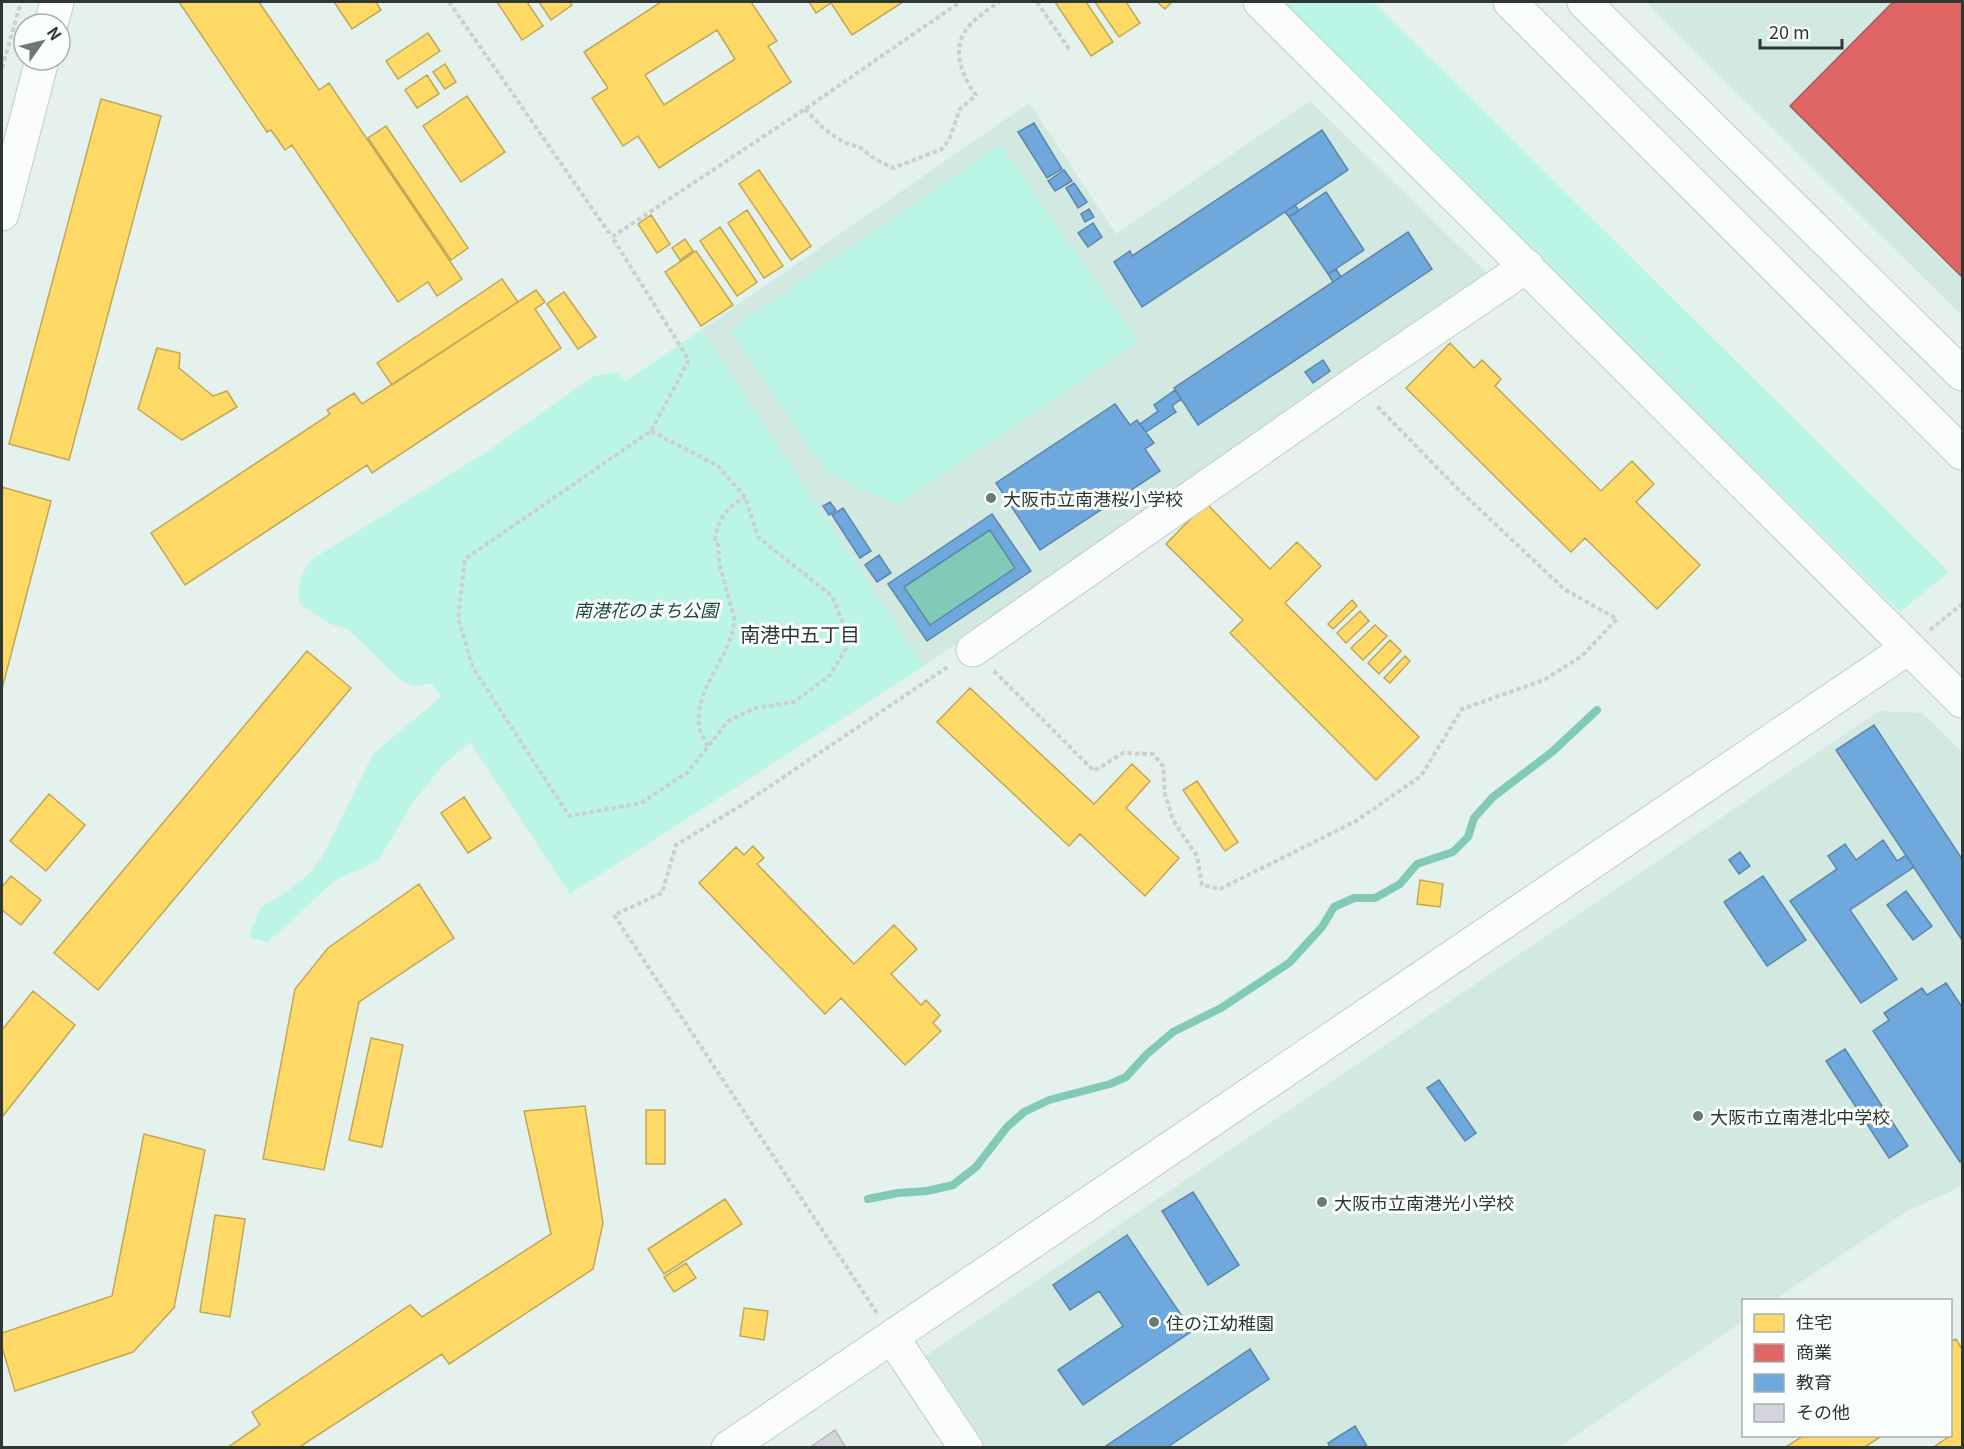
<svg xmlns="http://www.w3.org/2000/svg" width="1964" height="1449" font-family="Georgia,'Noto Sans JP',serif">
	<rect width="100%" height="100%" fill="#e4f1ed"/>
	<path fill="#d2e9e2" d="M 1646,2 L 1962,2 L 1962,316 Z
		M 1310,101 L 1491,277 L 924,666 L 701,330 L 1029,103 L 1116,234 Z
		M 1879,711 L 1923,713 L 1962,752 L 1962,1186 L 1907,1211 L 1774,1300 L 1744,1300 L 1743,1321 L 1559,1447 L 979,1447 L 921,1359 Z"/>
	<path fill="#bbf5e5" d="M 1279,2 L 1373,2 L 1949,572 L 1900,612 L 1392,115 Z
		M 1000,145 L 1139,342 L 897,505 L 828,474 L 730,330 Z
		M 701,330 L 924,666 L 570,894 L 470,742 L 443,765 L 414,801 L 378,861 L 335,880 L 268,942 L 249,937 L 260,908 L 285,893 L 310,873 L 322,857 L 373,754 L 441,697 L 432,683 L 416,686 L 402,682 L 348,629 L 330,624 L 299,603 C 298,584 300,572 314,558 L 485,453 L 594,376 L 617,372 L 626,381 Z"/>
	<path fill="#82cab8" d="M 990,530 L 1015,568 L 930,625 L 904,587 Z"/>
	<path fill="#ffd966" stroke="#c0a857" stroke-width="1.5" fill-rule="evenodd" d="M 179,2 L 259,2 L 319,90 L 329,83 L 462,279 L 437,296 L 428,282 L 398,302 L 292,145 L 285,150 L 271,130 L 267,132 Z
		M 334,2 L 376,2 L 381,10 L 352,29 Z
		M 497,2 L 527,2 L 543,26 L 522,40 Z
		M 539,2 L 570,2 L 572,5 L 551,20 Z
		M 661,2 L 751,2 L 777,41 L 768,46 L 791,82 L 659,168 L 638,136 L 623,146 L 592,98 L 608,88 L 584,52 ZM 717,30 L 735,59 L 664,105 L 645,75 Z
		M 809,2 L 903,2 L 852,35 L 831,3 L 816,13 Z
		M 1055,2 L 1086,2 L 1113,42 L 1091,56 Z
		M 1095,2 L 1126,2 L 1140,23 L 1119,37 Z
		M 1157,2 L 1172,2 L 1165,9 Z
		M 428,33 L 440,51 L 398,79 L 386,61 Z
		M 445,64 L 456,82 L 445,89 L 433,72 Z
		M 427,75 L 439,94 L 417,108 L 405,90 Z
		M 467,96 L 505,152 L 461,182 L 423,126 Z
		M 101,99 L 161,116 L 69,460 L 9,444 Z
		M 386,126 L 468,248 L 451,260 L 368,138 Z
		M 759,170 L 811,246 L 791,260 L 739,184 Z
		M 747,210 L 783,266 L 764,278 L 728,223 Z
		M 651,215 L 670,244 L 657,253 L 638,224 Z
		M 720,227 L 757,282 L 737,296 L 700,241 Z
		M 685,239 L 693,251 L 680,260 L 672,248 Z
		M 696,251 L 733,305 L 701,326 L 665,272 Z
		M 502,279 L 518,302 L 392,385 L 377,363 Z
		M 536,290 L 545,302 L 535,309 L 561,348 L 372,473 L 367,465 L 185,585 L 151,533 L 330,414 L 327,410 L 354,393 L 362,404 Z
		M 564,292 L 596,337 L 578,349 L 547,304 Z
		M 1450,343 L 1474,368 L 1482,360 L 1501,379 L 1495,386 L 1601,491 L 1632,461 L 1654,484 L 1636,502 L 1700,565 L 1657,609 L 1585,538 L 1571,552 L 1406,388 Z
		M 157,348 L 180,353 L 179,368 L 213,396 L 227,391 L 237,407 L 182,440 L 138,409 Z
		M 2,487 L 51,501 L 2,689 Z
		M 1206,503 L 1270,569 L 1297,542 L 1321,566 L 1285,603 L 1419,737 L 1376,780 L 1230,633 L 1243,620 L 1166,544 Z
		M 1352,600 L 1357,606 L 1333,629 L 1328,624 Z
		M 1360,611 L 1369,621 L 1346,643 L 1337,633 Z
		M 1375,625 L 1387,636 L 1363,660 L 1351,648 Z
		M 1390,640 L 1401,651 L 1379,674 L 1368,663 Z
		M 307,651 L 351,688 L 98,990 L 54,953 Z
		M 1405,656 L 1410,661 L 1390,683 L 1384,678 Z
		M 970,688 L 1094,804 L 1132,764 L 1150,781 L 1126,808 L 1179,858 L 1145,896 L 1080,834 L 1069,846 L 937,722 Z
		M 1197,781 L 1238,842 L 1225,851 L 1183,790 Z
		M 49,794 L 85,825 L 46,871 L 10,841 Z
		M 464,797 L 491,838 L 468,853 L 441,813 Z
		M 753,846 L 764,858 L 757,864 L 854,964 L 894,925 L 917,949 L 891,974 L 921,1005 L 926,1000 L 940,1015 L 933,1023 L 941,1031 L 905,1065 L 841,998 L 825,1014 L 699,883 L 736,847 L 744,855 Z
		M 11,876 L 41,900 L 21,925 L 2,910 L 2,887 Z
		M 1420,880 L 1443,884 L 1440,907 L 1417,904 Z
		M 419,884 L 454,938 L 359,1002 L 324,1170 L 263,1159 L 295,989 L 328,948 Z
		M 33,991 L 75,1025 L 2,1117 L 2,1030 Z
		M 371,1038 L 403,1045 L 382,1147 L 349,1140 Z
		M 585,1106 L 603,1223 L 593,1269 L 449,1364 L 442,1354 L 298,1448 L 227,1448 L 260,1425 L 252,1412 L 410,1305 L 422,1317 L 551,1234 L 524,1111 Z
		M 646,1110 L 665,1110 L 665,1164 L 646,1164 Z
		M 144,1134 L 205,1150 L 174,1308 L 133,1352 L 15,1391 L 2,1347 L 2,1333 L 112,1296 Z
		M 725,1199 L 742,1224 L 664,1274 L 648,1249 Z
		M 215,1215 L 245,1219 L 230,1317 L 200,1312 Z
		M 686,1263 L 696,1278 L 674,1292 L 664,1277 Z
		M 744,1308 L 768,1311 L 764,1340 L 740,1336 Z
		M 1956,1339 L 1962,1349 L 1962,1448 L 1932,1448 L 1950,1436 L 1950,1342 Z
		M 1803,1436 L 1882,1436 L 1863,1448 L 1784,1448 Z"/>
	<path fill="#e06666" stroke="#ab5857" stroke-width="1.5" d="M 1893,2 L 1962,2 L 1962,277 L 1790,106 Z"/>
	<path fill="#6fa8dc" stroke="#5c86aa" stroke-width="1.5" fill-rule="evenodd" d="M 1034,123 L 1062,169 L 1047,178 L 1018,132 Z
		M 1322,130 L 1348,170 L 1142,307 L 1114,262 L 1130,251 L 1132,256 Z
		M 1064,170 L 1072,181 L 1055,191 L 1048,181 Z
		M 1074,183 L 1087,202 L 1078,208 L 1066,188 Z
		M 1326,192 L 1364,250 L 1328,274 L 1289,217 Z
		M 1295,205 L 1299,211 L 1289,217 L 1285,212 Z
		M 1089,209 L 1094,217 L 1085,222 L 1081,214 Z
		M 1093,223 L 1102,237 L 1088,247 L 1078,233 Z
		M 1408,232 L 1432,269 L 1198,425 L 1174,388 Z
		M 1336,269 L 1341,277 L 1333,282 L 1328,274 Z
		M 1323,360 L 1330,371 L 1313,383 L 1305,372 Z
		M 1175,390 L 1181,399 L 1172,406 L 1176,412 L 1146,432 L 1140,424 L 1158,411 L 1154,405 Z
		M 1115,404 L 1130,425 L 1137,420 L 1154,443 L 1145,449 L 1160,471 L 1040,550 L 996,483 Z
		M 830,502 L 836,510 L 829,515 L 823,506 Z
		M 843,508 L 871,551 L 860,558 L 832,515 Z
		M 992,514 L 1031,571 L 927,641 L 888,584 ZM 990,530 L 1015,568 L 930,625 L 904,587 Z
		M 879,555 L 891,573 L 877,582 L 865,565 Z
		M 1874,725 L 1962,859 L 1962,940 L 1836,750 Z
		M 1883,840 L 1897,861 L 1906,855 L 1914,867 L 1850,910 L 1897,979 L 1861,1003 L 1790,901 L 1837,869 L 1828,856 L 1845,844 L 1856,860 Z
		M 1740,852 L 1750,866 L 1739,874 L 1729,860 Z
		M 1763,876 L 1806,940 L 1767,966 L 1724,902 Z
		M 1906,891 L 1932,926 L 1913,940 L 1887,905 Z
		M 1946,983 L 1962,1007 L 1962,1160 L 1960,1162 L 1873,1031 L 1889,1020 L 1884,1013 L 1922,988 L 1927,995 Z
		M 1845,1049 L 1908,1146 L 1889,1158 L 1826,1061 Z
		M 1439,1080 L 1476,1133 L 1465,1141 L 1427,1088 Z
		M 1193,1192 L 1239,1265 L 1208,1285 L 1162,1211 Z
		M 1127,1235 L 1192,1331 L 1083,1405 L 1058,1370 L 1123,1326 L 1099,1291 L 1070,1310 L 1053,1285 Z
		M 1250,1349 L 1269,1379 L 1166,1448 L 1103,1448 Z
		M 1355,1426 L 1368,1448 L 1330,1448 L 1328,1443 Z"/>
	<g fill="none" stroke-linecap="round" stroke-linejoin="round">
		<path stroke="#82cab8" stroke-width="8" d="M 868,1199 L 898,1193 L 927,1191 L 953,1185 L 976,1167 L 1007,1127 L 1024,1112 L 1049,1100 L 1110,1084 L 1126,1077 L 1147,1054 L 1173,1032 L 1221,1008 L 1289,963 L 1322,927 L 1334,907 L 1354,898 L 1375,898 L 1400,884 L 1417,864 L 1453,852 L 1468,837 L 1474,818 L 1493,797 L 1552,752 L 1597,710"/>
	</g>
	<path fill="#d5d3de" stroke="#b7bbbc" stroke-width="1.5" d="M 835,1430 L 846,1448 L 809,1448 Z"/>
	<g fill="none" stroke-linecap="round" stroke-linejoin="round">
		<defs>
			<path id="minor" d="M 1260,2 L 1962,701
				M 1510,2 L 1962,453
				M 1584,2 L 1962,374
				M 51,24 L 57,2
				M 2,214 L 42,60
				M 973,650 L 1355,383 L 1527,266
				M 892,1337 L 966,1448
				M 728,1448 L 1908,648"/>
		</defs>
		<use href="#minor" stroke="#c1cbc8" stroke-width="35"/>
		<path stroke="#cbd0ce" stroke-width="4" stroke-dasharray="4.5 3" stroke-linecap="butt" d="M 449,2 L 612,237
			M 1037,2 L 1069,49
			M 2,68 L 21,2
			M 805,109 L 823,128 L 843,142 L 861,148 L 875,159 L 893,168 L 942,149 L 949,140 L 960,109 L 976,95 C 964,79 952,54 964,33 C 971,21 988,9 1000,2
			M 651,431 L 718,466 L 745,497 L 758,537 L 832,596 L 843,623 L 846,648 L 830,675 L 794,702 L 755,708 L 728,721 L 688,772 L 641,803 L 569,816 L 473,668 L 458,618 L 465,559 L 651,431 L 689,360 L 612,237 L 805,109 L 960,2
			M 1930,630 L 1962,604
			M 994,671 L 1094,771 L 1123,753 L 1153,754 L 1163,766 L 1165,794 L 1173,820 L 1197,856 L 1202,885 L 1220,889 L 1356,821 L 1421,776 L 1462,709 L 1544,680 L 1582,656 L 1617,619 L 1564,589 L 1456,487 L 1376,405
			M 708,746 C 706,741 701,735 700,730 C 691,687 736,654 734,617 L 720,566 L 718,545 L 715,540 C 719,517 725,509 745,497
			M 877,1313 L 614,915 L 662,893 L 676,845 L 742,805 L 949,666"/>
		<use href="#minor" stroke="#fbfdfc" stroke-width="33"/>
	</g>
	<g fill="#6e7875" stroke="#fafffd" stroke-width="2">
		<circle cx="991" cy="498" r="6"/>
		<circle cx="1698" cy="1116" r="6"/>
		<circle cx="1322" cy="1202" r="6"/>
		<circle cx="1154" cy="1322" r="6"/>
	</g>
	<g text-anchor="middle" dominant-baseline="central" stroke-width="6" stroke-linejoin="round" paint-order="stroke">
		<g font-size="18" fill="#2e3734" stroke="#fafffd" text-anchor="start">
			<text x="1003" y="498">大阪市立南港桜小学校</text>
			<text x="1710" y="1116">大阪市立南港北中学校</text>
			<text x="1334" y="1202">大阪市立南港光小学校</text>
			<text x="1166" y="1322">住の江幼稚園</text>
		</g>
		<g font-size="18" font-style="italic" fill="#1d483d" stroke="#fafffd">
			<text x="646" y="609">南港花のまち公園</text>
		</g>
		<g font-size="20" fill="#2e3734" stroke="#fafffd">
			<text x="800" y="633">南港中五丁目</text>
		</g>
	</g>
	<rect width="1964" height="1449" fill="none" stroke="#2e3734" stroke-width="6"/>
	<rect x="1742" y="1299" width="210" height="138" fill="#fafffd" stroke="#a8afad" stroke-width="1.5"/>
	<rect x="1754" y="1314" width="30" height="18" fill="#ffd966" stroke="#a8afad" stroke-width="1.5"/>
	<text x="1796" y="1329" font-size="18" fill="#2e3734">住宅</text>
	<rect x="1754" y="1344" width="30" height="18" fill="#e06666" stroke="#a8afad" stroke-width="1.5"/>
	<text x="1796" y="1359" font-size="18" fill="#2e3734">商業</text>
	<rect x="1754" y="1374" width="30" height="18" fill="#6fa8dc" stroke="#a8afad" stroke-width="1.5"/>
	<text x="1796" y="1389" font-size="18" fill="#2e3734">教育</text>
	<rect x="1754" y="1404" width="30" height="18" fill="#d5d3de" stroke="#a8afad" stroke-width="1.5"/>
	<text x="1796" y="1419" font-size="18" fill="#2e3734">その他</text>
	<g transform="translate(42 42) rotate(56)"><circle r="28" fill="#fafffd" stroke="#a8afad" stroke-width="1.5"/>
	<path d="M0-4.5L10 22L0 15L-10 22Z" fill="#6e7875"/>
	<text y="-9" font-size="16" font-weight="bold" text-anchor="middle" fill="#2e3734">N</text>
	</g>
	<path d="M1760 39v9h82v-9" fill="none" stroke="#2e3734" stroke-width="3"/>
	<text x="1769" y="39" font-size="18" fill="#2e3734" stroke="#fafffd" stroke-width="4.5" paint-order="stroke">20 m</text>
</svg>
